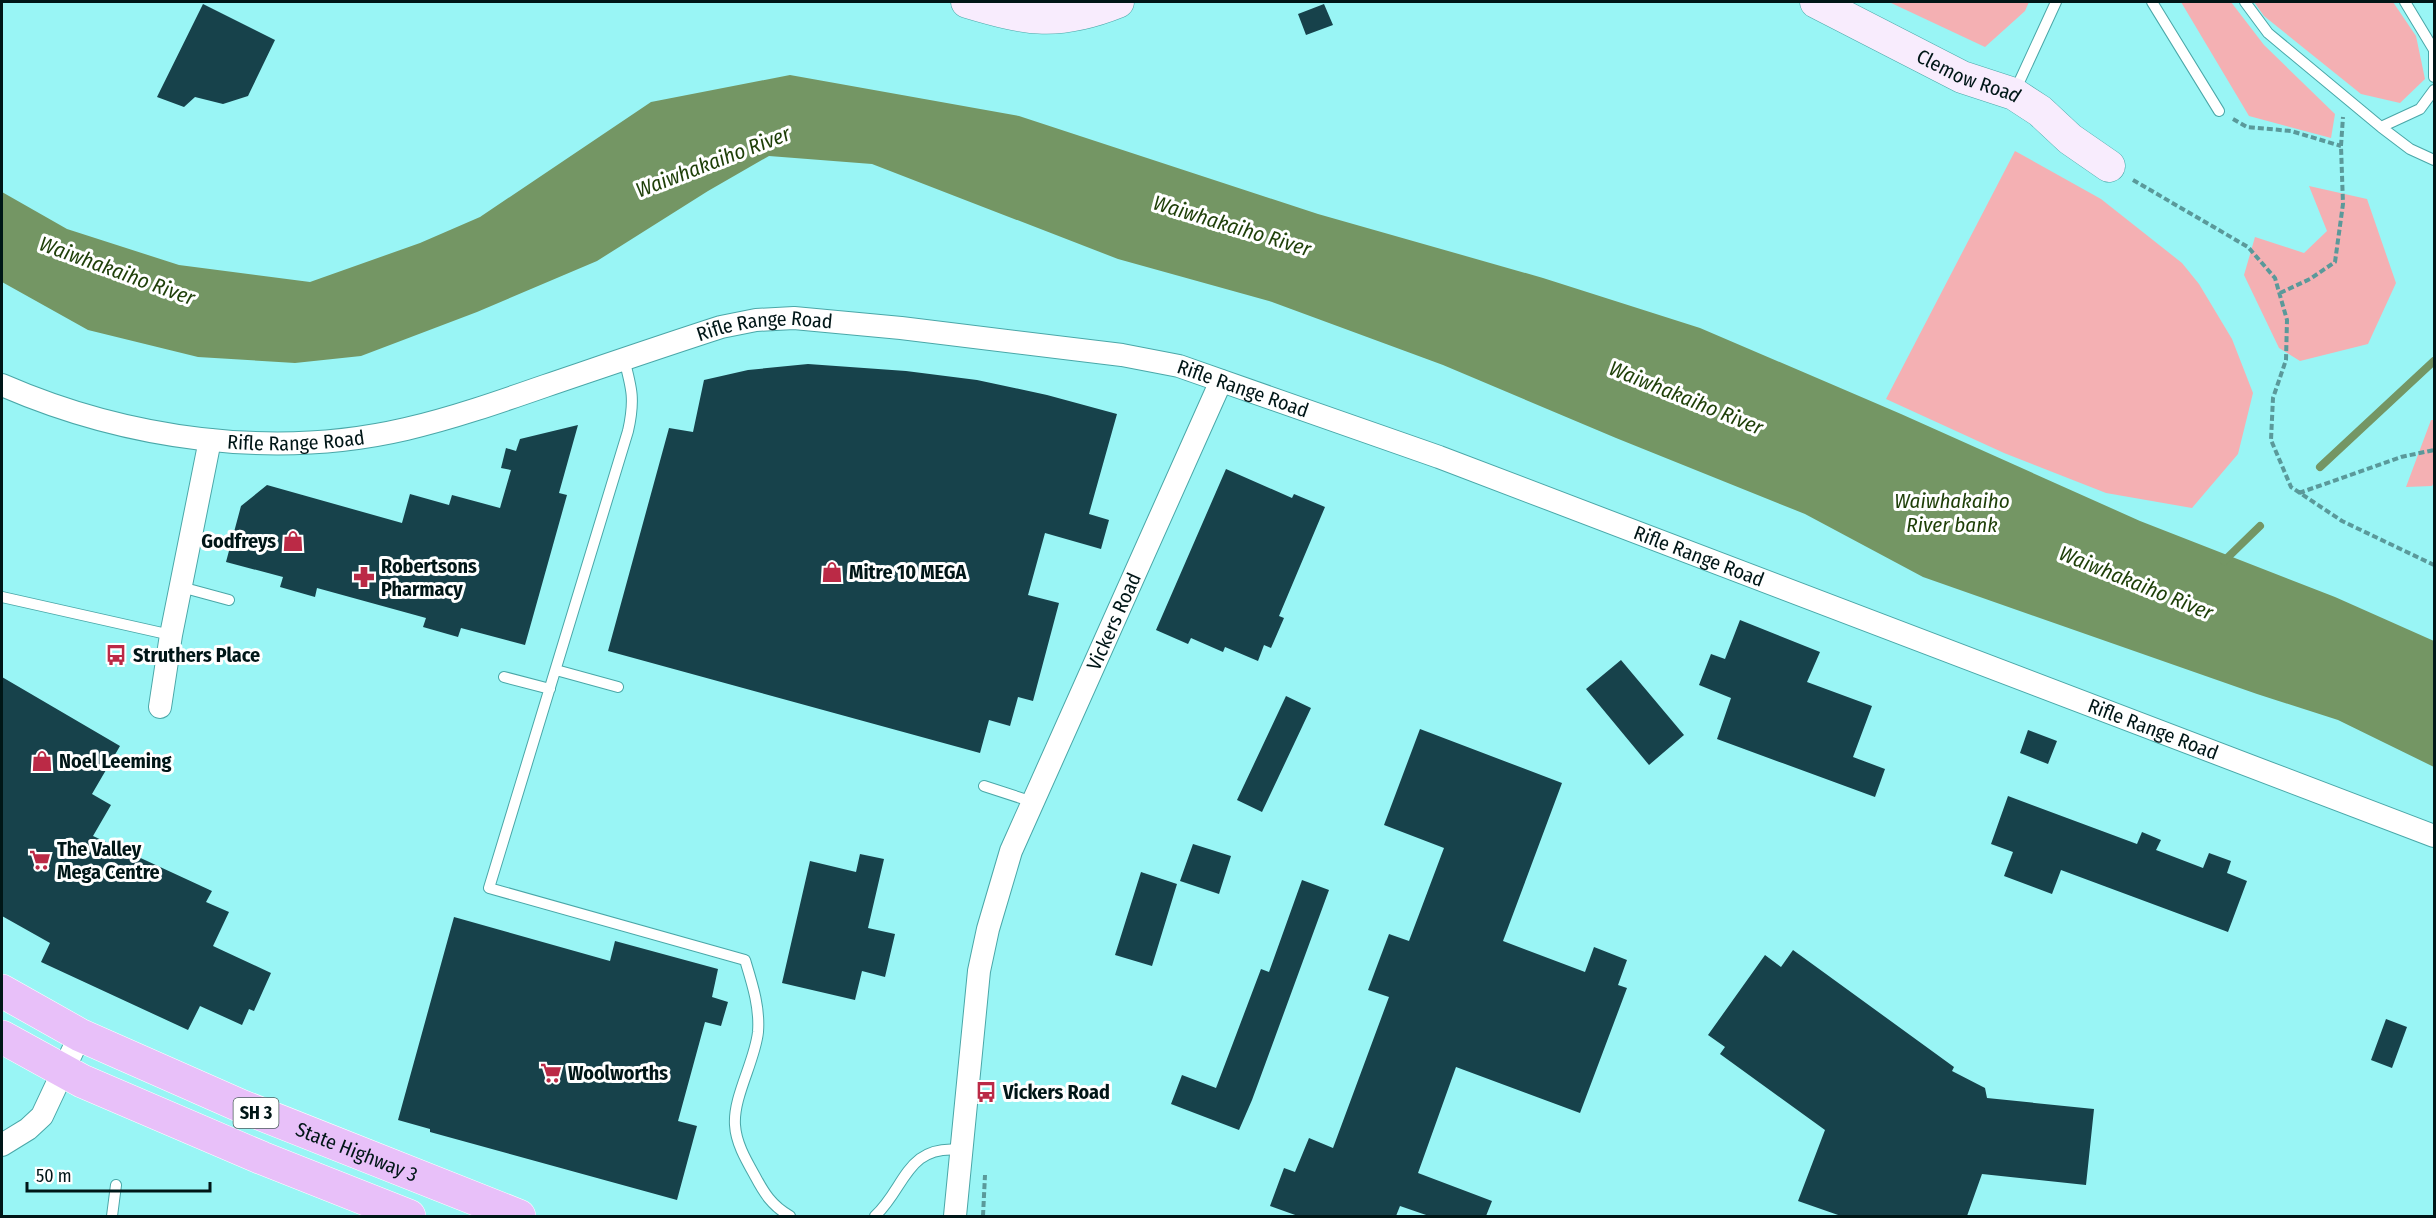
<svg xmlns="http://www.w3.org/2000/svg" width="2436" height="1218" font-family="'Fira Sans Condensed',sans-serif">
	<rect width="100%" height="100%" fill="#99f5f5"/>
	<path fill="#f4b0b3" d="M 1889,2 L 2029,2 L 2025,11 L 1985,47 Z
		M 2181,2 L 2231,2 L 2264,45 L 2335,114 L 2331,138 L 2249,116 Z
		M 2254,2 L 2393,2 L 2416,36 L 2425,79 L 2400,103 L 2361,94 L 2264,16 Z
		M 2015,151 L 2101,199 L 2182,263 L 2199,284 L 2232,339 L 2253,393 L 2238,454 L 2192,508 L 2106,493 L 2004,453 L 1886,399 Z
		M 2309,186 L 2367,199 L 2396,283 L 2368,344 L 2300,361 L 2279,348 L 2244,275 L 2255,237 L 2304,253 L 2327,231 Z
		M 2431,420 L 2434,420 L 2434,482 L 2432,486 L 2406,487 Z"/>
	<path fill="#749664" d="M 790,75 L 1019,116 L 1318,214 L 1543,278 L 1700,328 L 1901,414 L 2140,521 L 2335,597 L 2434,641 L 2434,767 L 2338,720 L 2257,694 L 1923,577 L 1805,514 L 1616,438 L 1443,365 L 1269,301 L 1118,259 L 872,164 L 769,156 L 708,191 L 597,261 L 477,312 L 361,356 L 295,363 L 198,357 L 88,330 L 2,282 L 2,192 L 67,229 L 179,265 L 310,282 L 420,243 L 480,217 L 651,102 Z"/>
	<g fill="none" stroke-linecap="round" stroke-linejoin="round">
		<path stroke="#749664" stroke-width="8" d="M 2320,467 L 2434,361
			M 2224,561 L 2260,526"/>
	</g>
	<path fill="#17424b" d="M 203,4 L 275,40 L 248,96 L 223,104 L 195,97 L 184,107 L 157,97 Z
		M 1324,4 L 1333,25 L 1306,35 L 1298,14 Z
		M 808,364 L 906,371 L 977,380 L 1047,395 L 1117,414 L 1089,514 L 1109,520 L 1101,549 L 1045,533 L 1028,595 L 1059,603 L 1033,701 L 1018,697 L 1010,726 L 989,720 L 980,753 L 608,651 L 669,428 L 693,432 L 704,380 L 748,370 Z
		M 578,425 L 559,493 L 567,495 L 525,645 L 461,628 L 458,637 L 423,627 L 426,618 L 317,588 L 315,597 L 280,587 L 283,577 L 226,562 L 241,506 L 267,485 L 402,523 L 410,494 L 449,505 L 452,495 L 500,508 L 511,470 L 501,468 L 506,448 L 516,451 L 520,439 Z
		M 1226,469 L 1292,498 L 1294,494 L 1325,507 L 1279,616 L 1284,618 L 1271,648 L 1264,645 L 1258,661 L 1225,647 L 1223,652 L 1191,638 L 1188,644 L 1156,630 Z
		M 1740,620 L 1820,652 L 1807,682 L 1872,706 L 1853,757 L 1885,769 L 1875,797 L 1717,739 L 1731,698 L 1699,685 L 1711,654 L 1725,659 Z
		M 1621,660 L 1684,735 L 1649,765 L 1586,689 Z
		M 2,677 L 120,746 L 92,794 L 111,805 L 93,836 L 212,891 L 206,902 L 229,912 L 213,946 L 271,973 L 254,1011 L 249,1009 L 242,1025 L 200,1006 L 188,1030 L 41,962 L 50,943 L 2,916 Z
		M 1286,696 L 1311,708 L 1262,812 L 1237,800 Z
		M 1420,729 L 1562,783 L 1503,941 L 1585,972 L 1594,947 L 1627,960 L 1618,985 L 1627,988 L 1580,1113 L 1456,1067 L 1418,1173 L 1492,1201 L 1486,1216 L 1429,1216 L 1400,1206 L 1396,1216 L 1298,1216 L 1270,1206 L 1284,1168 L 1295,1172 L 1309,1138 L 1333,1148 L 1389,997 L 1368,990 L 1389,934 L 1409,941 L 1444,848 L 1384,825 Z
		M 2028,730 L 2057,741 L 2048,764 L 2020,753 Z
		M 2008,796 L 2137,844 L 2142,832 L 2161,840 L 2156,850 L 2203,868 L 2209,853 L 2231,861 L 2227,873 L 2247,881 L 2228,932 L 2061,870 L 2052,894 L 2004,876 L 2013,852 L 1991,844 Z
		M 1193,844 L 1231,856 L 1219,894 L 1180,881 Z
		M 860,854 L 884,859 L 868,928 L 895,934 L 885,977 L 862,971 L 855,1000 L 782,983 L 810,861 L 856,872 Z
		M 1141,872 L 1177,884 L 1152,966 L 1115,955 Z
		M 1302,880 L 1329,890 L 1252,1100 L 1239,1130 L 1171,1104 L 1182,1075 L 1216,1088 L 1261,969 L 1269,972 Z
		M 454,917 L 610,961 L 615,941 L 718,969 L 712,997 L 728,1002 L 721,1026 L 705,1022 L 678,1121 L 697,1126 L 677,1200 L 430,1132 L 430,1129 L 398,1120 Z
		M 1793,950 L 1954,1067 L 1952,1071 L 1985,1088 L 1987,1098 L 2094,1109 L 2086,1185 L 1982,1174 L 1967,1216 L 1841,1216 L 1798,1201 L 1825,1130 L 1720,1054 L 1725,1047 L 1708,1035 L 1765,955 L 1781,967 Z
		M 2386,1019 L 2407,1027 L 2392,1068 L 2371,1060 Z"/>
	<g fill="none" stroke-linecap="round" stroke-linejoin="round">
		<defs>
			<path id="lane" d="M 2152,2 L 2219,111
				M 2245,2 L 2268,33 L 2381,127 L 2420,109 L 2434,90
				M 2405,2 L 2434,50 L 2434,77
				M 2015,91 L 2056,2
				M 2381,127 L 2410,149 L 2434,160
				M 624,359 C 632,389 635,400 628,431 L 489,888 L 745,960 C 752,983 760,1007 758,1032 C 755,1061 733,1097 735,1125 C 736,1143 746,1160 755,1176 C 764,1193 772,1206 790,1216
				M 181,587 L 229,600
				M 2,597 L 171,635
				M 556,670 L 618,687
				M 504,677 L 550,689
				M 984,786 L 1033,802
				M 112,1216 L 116,1185
				M 875,1216 C 905,1189 906,1144 960,1150"/>
			<g id="street">
				<path id="s1" d="M 2,385 C 126,439 273,460 406,429 C 453,418 499,402 545,386 C 604,366 662,346 721,327 L 756,320 L 794,318 L 901,328 L 1122,355 L 1179,366 L 1439,457 L 2434,836"/>
				<path d="M 160,707 L 171,635 L 210,440"/>
				<path d="M 2,1145 L 28,1129 L 42,1116 L 80,1035"/>
				<path id="s2" d="M 955,1216 L 979,971 L 988,929 L 1011,851 L 1221,381"/>
			</g>
			<g id="secondary">
				<path d="M 967,2 C 1027,20 1058,26 1118,2"/>
				<path id="s3" d="M 1816,2 L 1962,77 L 2014,94 L 2040,111 L 2070,139 L 2109,166"/>
			</g>
			<g id="highway">
				<path id="s4" d="M 2,991 L 80,1035 L 241,1106 L 519,1216"/>
				<path d="M 2,1037 L 82,1081 L 262,1158 L 409,1216"/>
			</g>
		</defs>
		<use href="#lane" stroke="#4aa7a8" stroke-width="12"/>
		<use href="#street" stroke="#4aa7a8" stroke-width="24"/>
		<use href="#secondary" stroke="#4aa7a8" stroke-width="33"/>
		<use href="#highway" stroke="#fff" stroke-width="34"/>
		<path stroke="#5a999a" stroke-width="4" stroke-dasharray="6 3" stroke-linecap="butt" d="M 2233,119 L 2247,127 L 2291,131 L 2341,146
			M 2133,180 L 2248,247 L 2275,278 L 2287,320 L 2286,360 L 2273,398 L 2271,440 L 2291,487 L 2342,521 L 2434,565
			M 2280,293 L 2310,279 L 2335,262 L 2343,204 L 2341,146 L 2343,117
			M 2299,493 L 2401,457 L 2434,450
			M 983,1216 L 985,1175"/>
		<use href="#lane" stroke="#fff" stroke-width="10"/>
		<use href="#street" stroke="#fff" stroke-width="22"/>
		<use href="#secondary" stroke="#f8ecfd" stroke-width="32"/>
		<use href="#highway" stroke="#e8c0f9" stroke-width="33"/>
	</g>
	<defs>
		<symbol id="shop-bare" viewBox="-9 -9 18 18"><path d="M-5-2.5h2.3a2.7 3.5 0 0 1 5.4 0H5L5.5 6h-11ZM-1.5-2.5h3a1.5 2.3 0 0 0-3 0Z" fill="#bb2a46" stroke="#fff" stroke-width="2.5" paint-order="stroke"/></symbol>
		<symbol id="pharmacy-bare" viewBox="-9 -9 18 18"><path d="M-2-6h4v4h4v4h-4v4h-4v-4h-4v-4h4Z" fill="#bb2a46" stroke="#fff" stroke-width="2.5" paint-order="stroke"/></symbol>
		<symbol id="bus-bare" viewBox="-9 -9 18 18"><path d="M-5-6H5V4H4V6H2V4H-2V6H-4V4H-5ZM-3.5-4V0h7V-4ZM-3.5 1.2v1.5H-2V1.2ZM2 1.2v1.5H3.5V1.2Z" fill="#bb2a46" stroke="#fff" stroke-width="2.5" paint-order="stroke"/></symbol>
		<symbol id="supermarket-bare" viewBox="-9 -9 18 18"><path d="M-6-5.5h2.5l.6 2H6L4.5 2H-2.5L-4.4-4H-6ZM-1.5 3.2a1.3 1.3 0 1 0 .1 0ZM3 3.2a1.3 1.3 0 1 0 .1 0Z" fill="#bb2a46" stroke="#fff" stroke-width="2.5" paint-order="stroke"/></symbol>
	</defs>
	<g fill-rule="evenodd">
		<use href="#shop-bare" x="278" y="526" width="30" height="30"/>
		<use href="#shop-bare" x="817" y="557" width="30" height="30"/>
		<use href="#pharmacy-bare" x="349" y="562" width="30" height="30"/>
		<use href="#bus-bare" x="101" y="640" width="30" height="30"/>
		<use href="#shop-bare" x="27" y="746" width="30" height="30"/>
		<use href="#supermarket-bare" x="25" y="845" width="30" height="30"/>
		<use href="#supermarket-bare" x="536" y="1058" width="30" height="30"/>
		<use href="#bus-bare" x="971" y="1077" width="30" height="30"/>
	</g>
	<g text-anchor="middle" dominant-baseline="central" stroke-width="6" stroke-linejoin="round" paint-order="stroke">
		<rect fill="#fff" stroke="#4c5c5d" stroke-width="1.5" x="233.5" y="1098" width="45" height="30" rx="4.5"/>
		<g font-size="18" font-weight="bold" fill="#001617">
			<text x="256" y="1113">SH 3</text>
		</g>
		<g font-size="20" fill="#001617" stroke="#fff">
			<text stroke="none"><textPath href="#s3" startOffset="170">Clemow Road</textPath></text>
			<text stroke="none"><textPath href="#s1" startOffset="788">Rifle Range Road</textPath></text>
			<text stroke="none"><textPath href="#s1" startOffset="1274">Rifle Range Road</textPath></text>
			<text stroke="none"><textPath href="#s1" startOffset="302">Rifle Range Road</textPath></text>
			<text stroke="none"><textPath href="#s1" startOffset="1760">Rifle Range Road</textPath></text>
			<text stroke="none"><textPath href="#s2" startOffset="622">Vickers Road</textPath></text>
			<text stroke="none"><textPath href="#s1" startOffset="2246">Rifle Range Road</textPath></text>
			<text stroke="none"><textPath href="#s4" startOffset="390">State Highway 3</textPath></text>
		</g>
		<g font-size="20" font-weight="bold" fill="#001617" stroke="#fff" text-anchor="start">
			<text x="276" y="541" text-anchor="end">Godfreys</text>
			<text x="381" y="566">Robertsons<tspan x="381" dy="23">Pharmacy</tspan></text>
			<text x="849" y="572">Mitre 10 MEGA</text>
			<text x="133" y="655">Struthers Place</text>
			<text x="59" y="761">Noel Leeming</text>
			<text x="57" y="849">The Valley<tspan x="57" dy="23">Mega Centre</tspan></text>
			<text x="568" y="1073">Woolworths</text>
			<text x="1003" y="1092">Vickers Road</text>
		</g>
		<g font-size="21" font-style="italic" fill="#1e3f08" stroke="#fff">
			<text transform="translate(713 162) rotate(-21)">Waiwhakaiho River</text>
			<text transform="translate(1232 226) rotate(17)">Waiwhakaiho River</text>
			<text transform="translate(117 271) rotate(20)">Waiwhakaiho River</text>
			<text transform="translate(1686 398) rotate(22)">Waiwhakaiho River</text>
			<text x="1952" y="501">Waiwhakaiho<tspan x="1952" dy="24">River bank</tspan></text>
			<text transform="translate(2136 583) rotate(22)">Waiwhakaiho River</text>
		</g>
	</g>
	<rect width="2436" height="1218" fill="none" stroke="#001617" stroke-width="6"/>
	<path d="M27 1182v9h183v-9" fill="none" stroke="#001617" stroke-width="3"/>
	<text x="36" y="1182" font-size="18" fill="#001617" stroke="#ffffff" stroke-width="4.5" paint-order="stroke">50 m</text>
</svg>
